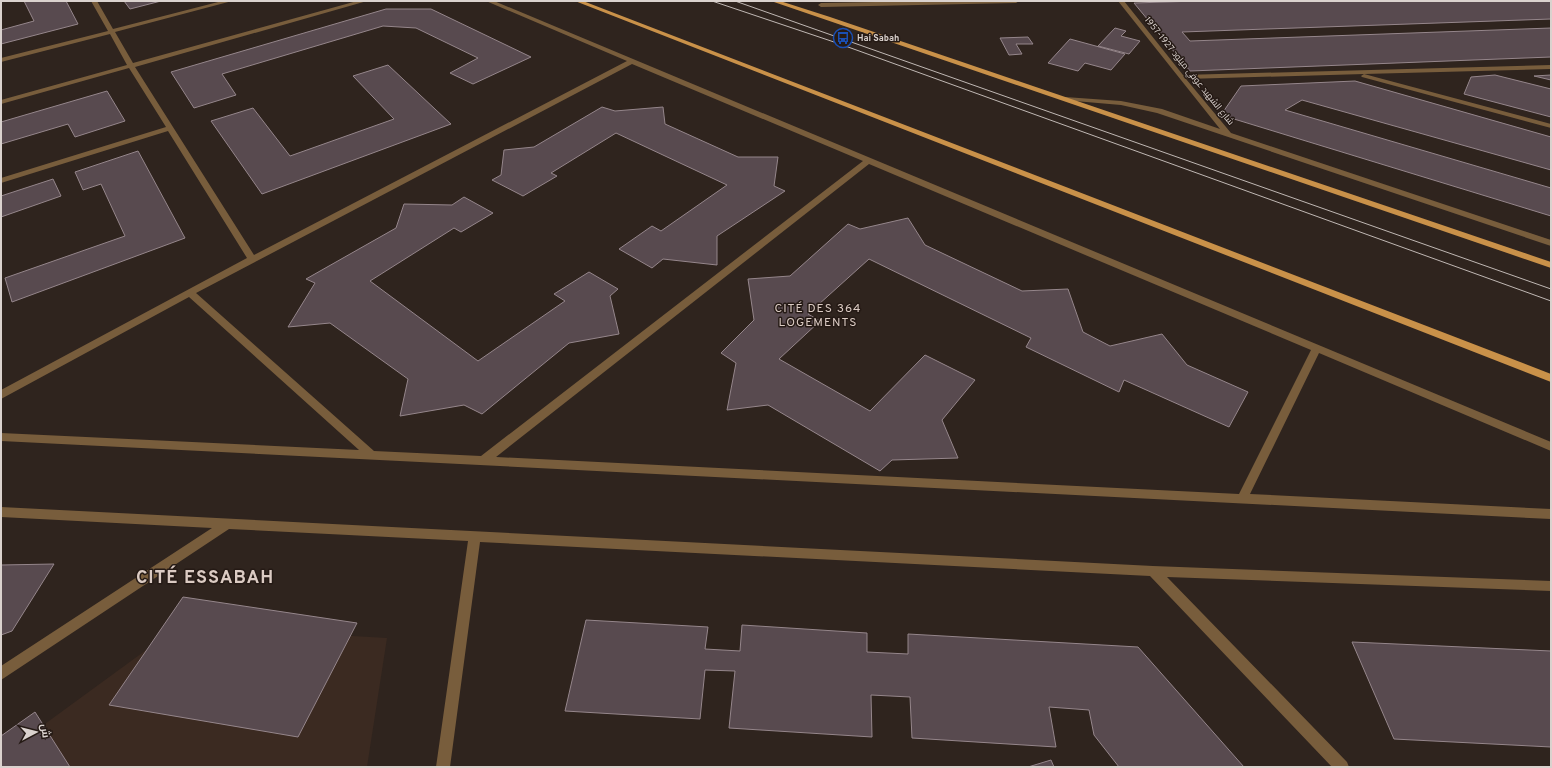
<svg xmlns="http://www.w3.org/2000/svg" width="1552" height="768" font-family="Overpass,Cairo,sans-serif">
	<rect width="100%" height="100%" fill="#2f241e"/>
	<path fill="#3b2a21" d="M 179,626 L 387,638 L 367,767 L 1,767 L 1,756 Z"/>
	<path fill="#584a4f" stroke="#95868b" d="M 24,1 L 66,1 L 78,24 L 1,44 L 1,30 L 34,21 Z
		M 124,1 L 161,1 L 130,9 Z
		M 1197,1 L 1551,1 L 1551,19 L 1182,32 L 1190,41 L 1551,28 L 1551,57 L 1190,71 L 1134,3 Z
		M 386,9 L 431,9 L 531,57 L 473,84 L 450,73 L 478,58 L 416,28 L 383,26 L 222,74 L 236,95 L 194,108 L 171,72 Z
		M 1115,28 L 1126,31 L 1121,36 L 1140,41 L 1129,54 L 1098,46 Z
		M 1028,37 L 1033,44 L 1016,44 L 1022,54 L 1009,55 L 1000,38 Z
		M 1070,39 L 1125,54 L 1111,70 L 1085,63 L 1078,71 L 1048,63 Z
		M 388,65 L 451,124 L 262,194 L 211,121 L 253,108 L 290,156 L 394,119 L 353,76 Z
		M 1495,75 L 1551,89 L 1551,117 L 1464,94 L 1471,77 Z
		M 1551,75 L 1551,80 L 1534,76 Z
		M 1355,81 L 1551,137 L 1551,170 L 1302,100 L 1285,110 L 1551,188 L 1551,216 L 1221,115 L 1241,86 Z
		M 107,91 L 125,121 L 75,137 L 68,124 L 1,144 L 1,122 Z
		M 602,107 L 615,111 L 663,107 L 665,124 L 738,157 L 778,157 L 774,186 L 785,191 L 717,236 L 717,265 L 663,259 L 652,268 L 619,249 L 652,226 L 661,231 L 727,185 L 616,133 L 551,173 L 557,176 L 523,196 L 492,180 L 501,175 L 504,150 L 534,147 Z
		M 138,151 L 185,238 L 12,302 L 5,278 L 125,236 L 101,184 L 83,190 L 75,172 Z
		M 53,179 L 61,196 L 1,217 L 1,196 Z
		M 464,197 L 493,213 L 461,232 L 454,228 L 370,281 L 478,361 L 565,301 L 554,294 L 589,272 L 618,289 L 610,296 L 619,334 L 569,343 L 482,414 L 464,405 L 400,416 L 408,379 L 330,323 L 288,327 L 315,283 L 306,279 L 396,228 L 404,204 L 452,205 Z
		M 908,218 L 925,245 L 1022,291 L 1068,289 L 1083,332 L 1110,346 L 1162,334 L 1187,365 L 1248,392 L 1229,427 L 1124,380 L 1119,392 L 1026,347 L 1031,338 L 869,259 L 808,314 L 820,321 L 779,359 L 870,411 L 925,355 L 975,380 L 942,420 L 958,458 L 892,460 L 880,471 L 768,405 L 727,410 L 736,363 L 721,353 L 754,320 L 748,279 L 790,276 L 848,224 L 860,229 Z
		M 54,564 L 12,631 L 1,635 L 1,565 Z
		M 183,597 L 357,623 L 298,737 L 109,705 Z
		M 586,620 L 708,627 L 705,649 L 740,651 L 742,625 L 867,633 L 867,652 L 908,654 L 908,634 L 1138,647 L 1244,767 L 1119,767 L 1094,735 L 1089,710 L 1049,707 L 1056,747 L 912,738 L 910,697 L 871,695 L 872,737 L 729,728 L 735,671 L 705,670 L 700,719 L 565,711 Z
		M 1352,642 L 1551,651 L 1551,747 L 1394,739 Z
		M 35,712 L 70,767 L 1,767 L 1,736 Z
		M 1051,760 L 1054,767 L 1028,767 Z"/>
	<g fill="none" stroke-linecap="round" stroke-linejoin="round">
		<path fill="#785d3c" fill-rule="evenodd" d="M 91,1 L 97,1 L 113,29 L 222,1 L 232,1 L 115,32 L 133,63 L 357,1 L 367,1 L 135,67 L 254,255 L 627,61 L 486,1 L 494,1 L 1551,442 L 1551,451 L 1319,353 L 1250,494 L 1551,509 L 1551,519 L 1,441 L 1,433 L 359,450 L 189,297 L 1,399 L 1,390 L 247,258 L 168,131 L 1,183 L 1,178 L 166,127 L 129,68 L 1,104 L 1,100 L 127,65 L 110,34 L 1,62 L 1,58 L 108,31 ZM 632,64 L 863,161 L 481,456 L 374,451 L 196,293 ZM 869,164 L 1311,350 L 1239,494 L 496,457 Z
			M 929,1 L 1019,1 L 1016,3 L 821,7 L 818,5 L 821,3 Z
			M 1118,1 L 1124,1 L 1183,75 L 1551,65 L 1551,69 L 1364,74 L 1551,124 L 1551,128 L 1362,77 L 1361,76 L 1364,74 L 1186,79 L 1231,133 L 1551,240 L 1551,246 L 1157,113 L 1121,105 L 1063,100 L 1062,99 L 1065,97 L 1121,101 L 1162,109 L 1220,129 Z
			M 1,507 L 1153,566 L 1551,581 L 1551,591 L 1167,577 L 1347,762 L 1349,767 L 1332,767 L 1150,576 L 480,542 L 450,767 L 436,767 L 468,541 L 229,529 L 1,680 L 1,666 L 212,528 L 1,517 Z"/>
		<path fill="#c99149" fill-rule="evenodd" d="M 575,1 L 583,1 L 1551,374 L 1551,382 Z
			M 771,1 L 780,1 L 830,17 L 1551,262 L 1551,268 Z"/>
		<path stroke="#c0b8b4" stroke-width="1" d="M 712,1 L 837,43 L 1551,301
			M 735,1 L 1551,289"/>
	</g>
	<defs>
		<symbol id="bus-ring" viewBox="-11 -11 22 22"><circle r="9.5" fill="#251a15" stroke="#1a4fb4" stroke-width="1.5"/><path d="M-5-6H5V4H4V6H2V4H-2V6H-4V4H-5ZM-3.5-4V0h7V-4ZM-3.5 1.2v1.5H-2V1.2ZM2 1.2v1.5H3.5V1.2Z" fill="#1a4fb4"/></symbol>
	</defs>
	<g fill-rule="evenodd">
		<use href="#bus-ring" x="832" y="27" width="22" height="22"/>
	</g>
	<g text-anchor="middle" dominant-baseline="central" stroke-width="3" stroke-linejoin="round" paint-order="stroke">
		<g font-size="9" font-weight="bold" fill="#dad2ce" stroke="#251a15" text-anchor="start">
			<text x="857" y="38">Hai Sabah</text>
		</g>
		<g font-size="9" fill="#dad2ce" stroke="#251a15">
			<text transform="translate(1189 71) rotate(51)">شارع الشهيد عوفي ميلود 1927-1957</text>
		</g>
		<g font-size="12" letter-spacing="1" fill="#dbcbc3" stroke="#251a15">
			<text x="818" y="309">CITÉ DES 364<tspan x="818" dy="14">LOGEMENTS</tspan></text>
		</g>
		<g font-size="18" font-weight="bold" letter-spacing="1" fill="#dbcbc3" stroke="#251a15">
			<text x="205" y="578">CITÉ ESSABAH</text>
		</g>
	</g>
	<rect width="1552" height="768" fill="none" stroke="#dad2ce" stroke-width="4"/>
	<g transform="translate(36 732) rotate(83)" stroke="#251a15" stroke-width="3" paint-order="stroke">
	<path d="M0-3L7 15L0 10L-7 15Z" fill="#dad2ce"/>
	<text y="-6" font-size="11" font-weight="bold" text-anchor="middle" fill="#dad2ce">ش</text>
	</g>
</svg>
